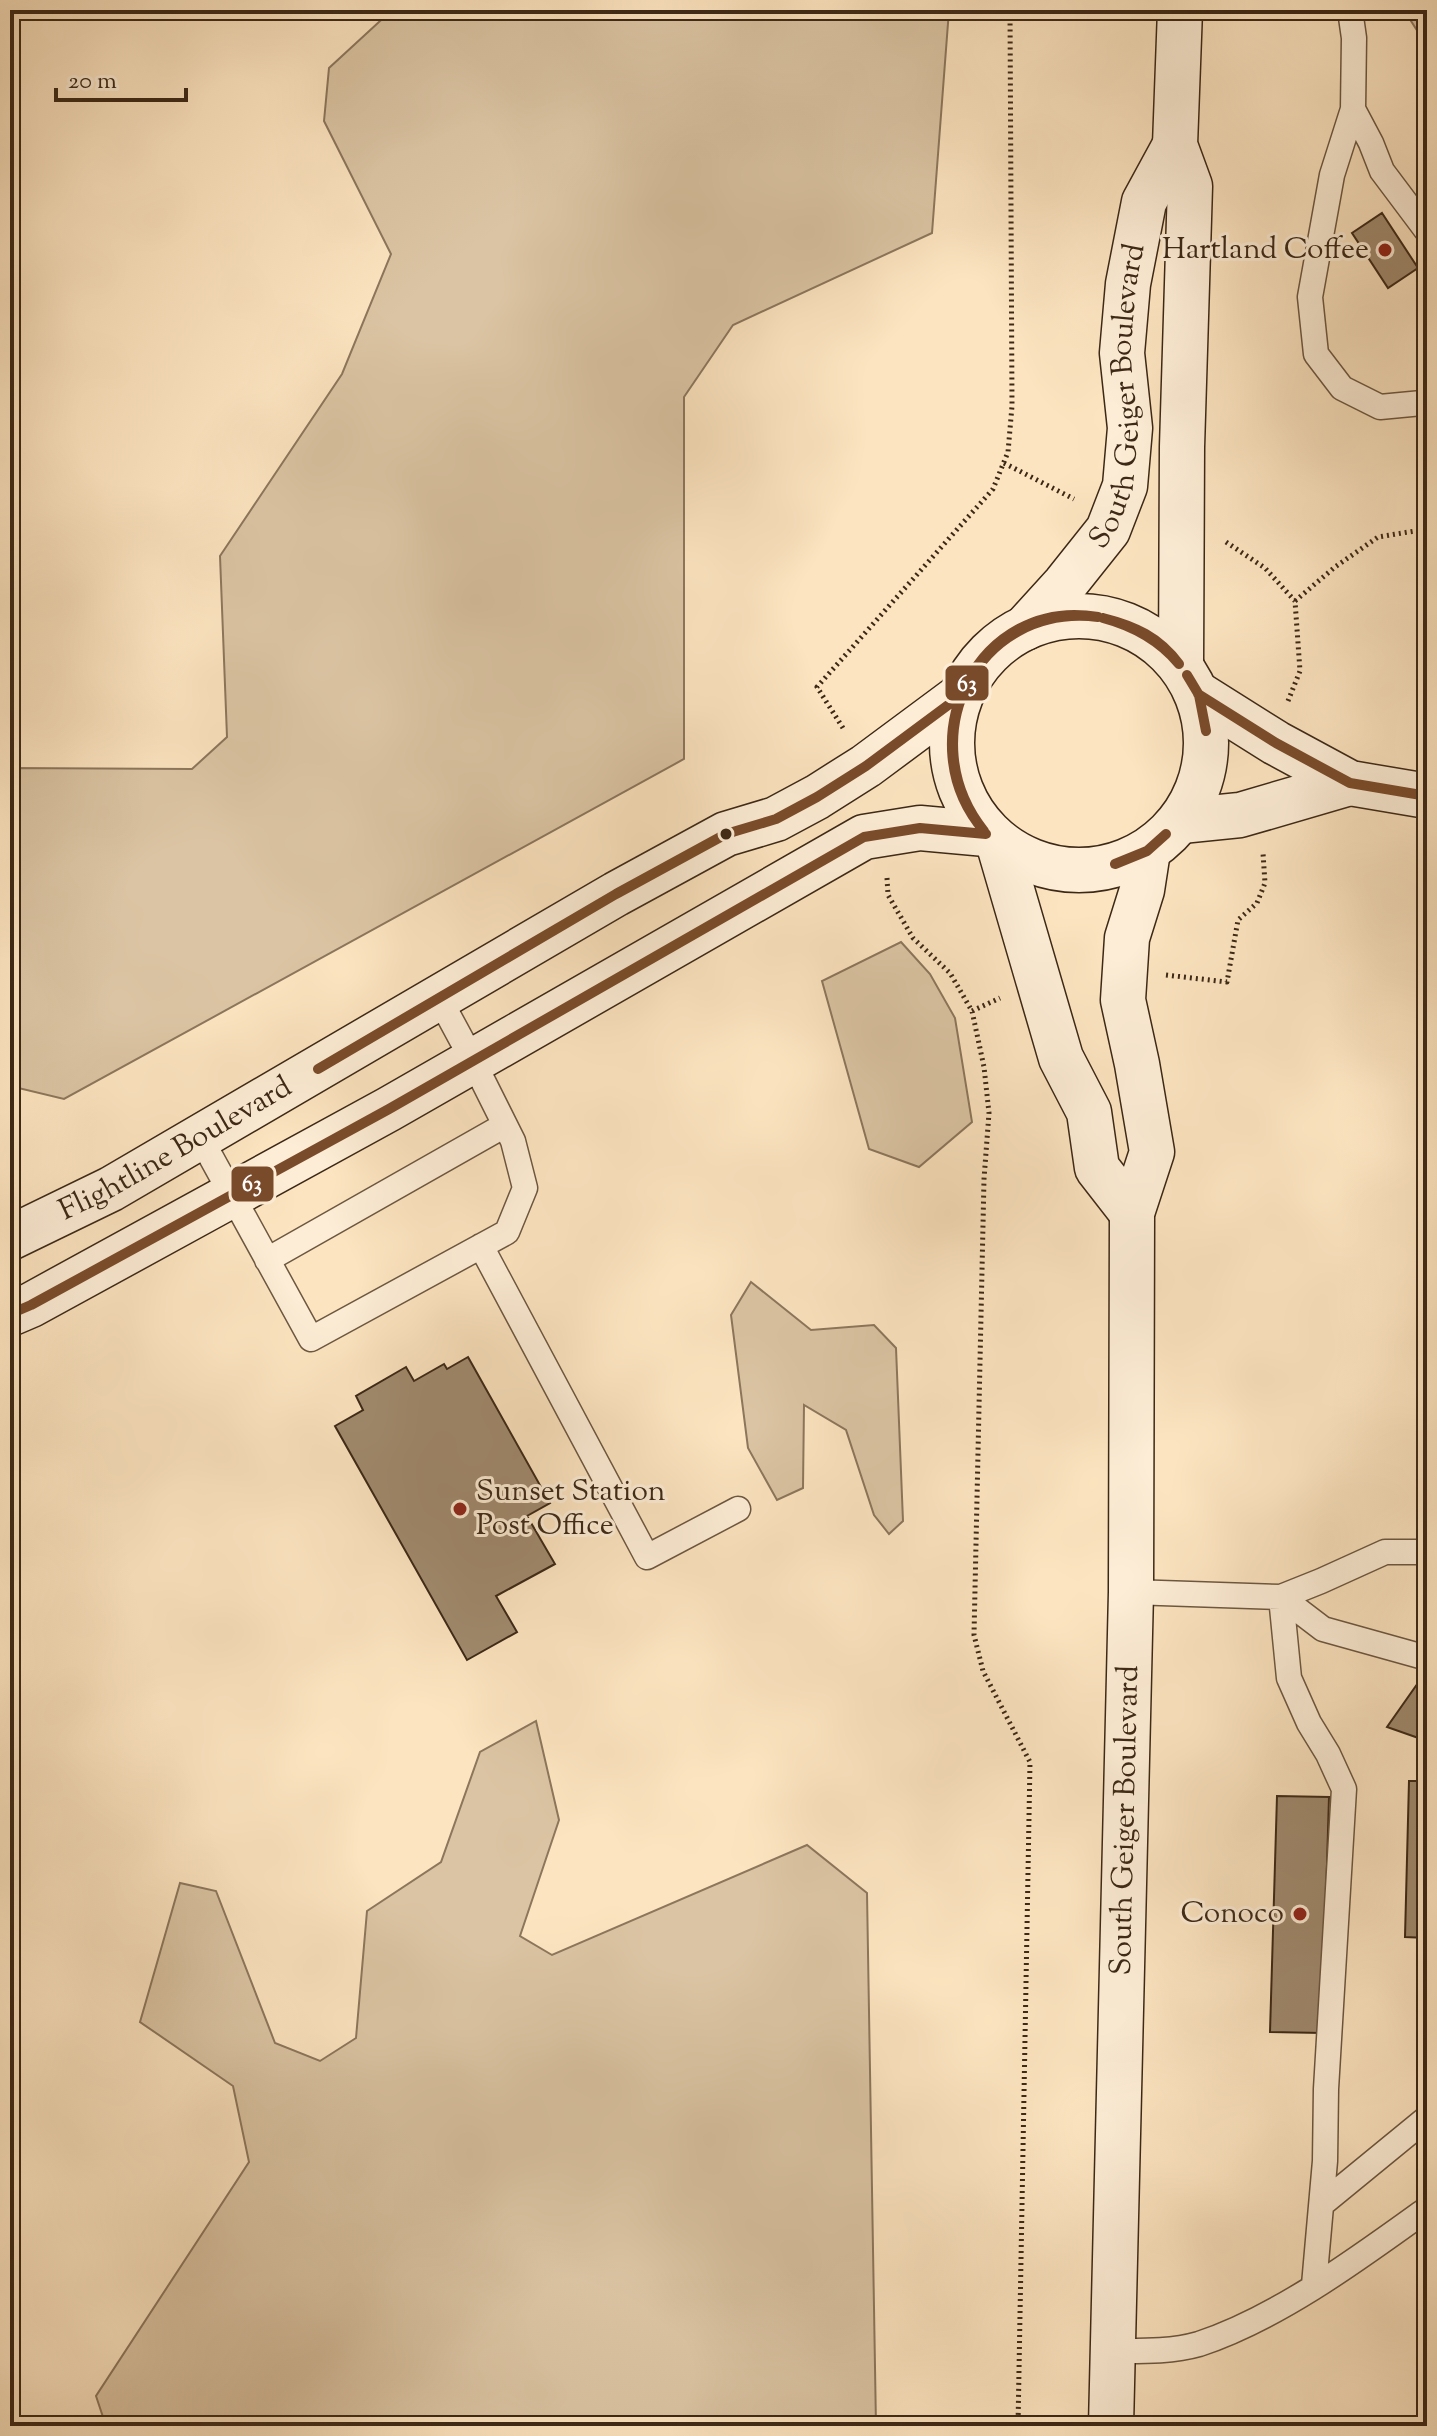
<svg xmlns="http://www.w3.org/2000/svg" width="1437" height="2436" font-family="'Sorts Mill Goudy',serif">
	<rect width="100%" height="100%" fill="#fce4c0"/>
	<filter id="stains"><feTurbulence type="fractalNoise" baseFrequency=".0025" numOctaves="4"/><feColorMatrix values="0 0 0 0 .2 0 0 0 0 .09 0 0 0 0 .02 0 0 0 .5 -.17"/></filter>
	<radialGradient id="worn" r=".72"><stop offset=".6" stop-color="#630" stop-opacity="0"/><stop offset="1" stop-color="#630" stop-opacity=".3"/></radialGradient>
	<path fill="#dbc4a3" stroke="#8c765c" stroke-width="2" d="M 392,10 L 949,10 L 932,233 L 733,325 L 684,397 L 684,759 L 64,1099 L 10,1086 L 10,768 L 192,769 L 227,737 L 220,556 L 342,374 L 391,254 L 324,121 L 329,68 Z
		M 1404,10 L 1427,10 L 1427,46 Z
		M 901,942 L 930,974 L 955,1018 L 972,1122 L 919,1167 L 869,1149 L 822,981 Z
		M 751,1282 L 811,1330 L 874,1325 L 896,1348 L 903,1521 L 889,1534 L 874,1515 L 846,1430 L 804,1405 L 803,1488 L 777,1500 L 748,1448 L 731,1315 Z
		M 536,1721 L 559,1820 L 520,1936 L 552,1955 L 807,1845 L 867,1893 L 876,2426 L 106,2426 L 96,2396 L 249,2162 L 233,2086 L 140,2022 L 180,1883 L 216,1891 L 275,2043 L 320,2061 L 356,2038 L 367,1911 L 441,1862 L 480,1752 Z"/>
	<path fill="#a08a6e" stroke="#3c2816" stroke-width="2" d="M 1382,213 L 1418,268 L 1388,288 L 1352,233 Z
		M 468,1357 L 550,1503 L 527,1516 L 555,1564 L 496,1596 L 517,1632 L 467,1660 L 335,1426 L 363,1410 L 356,1396 L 406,1367 L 414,1381 L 444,1364 L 447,1369 Z
		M 1425,1673 L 1427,1673 L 1427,1741 L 1387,1727 Z
		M 1409,1781 L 1427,1781 L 1427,1938 L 1405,1937 Z
		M 1277,1796 L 1329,1797 L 1322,2033 L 1270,2032 Z"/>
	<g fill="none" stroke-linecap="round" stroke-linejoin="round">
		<defs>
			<path id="lane" d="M 1350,10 L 1354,38 L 1353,109 L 1332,175 L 1310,297 L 1316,354 L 1342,388 L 1380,407 L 1422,403 L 1427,399
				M 1353,109 L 1371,143 L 1382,171 L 1427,231
				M 200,1137 L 311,1339 L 507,1232 L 525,1188 L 513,1141 L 473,1061 L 439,998
				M 481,1246 L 647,1557 L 738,1509
				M 267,1260 L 505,1125
				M 1131,1592 L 1281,1597 L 1321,1581 L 1385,1552 L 1427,1552
				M 1281,1597 L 1289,1678 L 1309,1723 L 1328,1754 L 1344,1789 L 1326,2089 L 1325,2161 L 1314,2285
				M 1281,1597 L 1323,1629 L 1427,1658
				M 1322,2204 L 1427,2118
				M 1113,2351 C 1141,2351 1171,2352 1199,2344 C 1278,2318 1359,2258 1427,2209"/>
			<g id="secondary">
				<path d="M 1180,10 L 1175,145 L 1190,186 L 1182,447 L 1181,666"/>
				<circle cx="1079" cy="743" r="127"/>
				<path id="s1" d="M 1025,628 L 1065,584 L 1108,530 L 1125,486 L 1130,428 L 1122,353 L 1128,284 L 1144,202 L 1175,145"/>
				<path d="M 1198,694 L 1276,743 L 1350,783 L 1427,796"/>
				<path d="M 1181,821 L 1240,815 L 1350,783"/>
				<path d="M 998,842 L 1061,1058 L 1089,1112 L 1097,1168 L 1132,1213"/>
				<path id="s2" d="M 10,1238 L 111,1189 L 616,894 L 726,834 L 776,819 L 817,797 L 866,766 L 959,697"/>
				<path d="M 10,1314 L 31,1305 L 389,1109 L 864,837 L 920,828 L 986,834"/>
				<path id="s3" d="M 1111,2426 L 1131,1592 L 1132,1213 L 1152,1152 L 1137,1064 L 1123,1000 L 1127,938 L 1142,890 L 1148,851"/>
			</g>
		</defs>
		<use href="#lane" stroke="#6c5740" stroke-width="27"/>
		<use href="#secondary" stroke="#3c2816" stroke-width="47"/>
		<path stroke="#3c2816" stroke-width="5" stroke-dasharray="2 4" stroke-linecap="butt" d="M 1004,463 L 1074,499
			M 1226,542 L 1265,568 L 1295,601 L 1300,671 L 1288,701
			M 1295,601 L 1335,567 L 1378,537 L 1427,529
			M 843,728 L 817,687 L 993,489 L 1008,452 L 1012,406 L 1010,10
			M 887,878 L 888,895 L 913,938 L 950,973 L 972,1011 L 984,1067 L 989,1113 L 984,1179 L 974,1635 L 983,1671 L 1030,1762 L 1018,2426
			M 1166,975 L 1227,982 L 1238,920 L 1257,903 L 1265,883 L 1263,853
			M 972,1011 L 1000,998"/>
		<use href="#lane" stroke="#fdedd6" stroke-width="24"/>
		<use href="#secondary" stroke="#fdedd6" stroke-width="44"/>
		<defs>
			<path id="bus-1" d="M 1103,618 C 1135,626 1159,637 1179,664
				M 1103,618 C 1133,626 1159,640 1179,664
				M 1187,675 L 1199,695 L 1206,731
				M 1198,694 L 1276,743 L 1350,783 L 1427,796
				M 984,831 C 907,741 978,596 1098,617
				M 984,831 C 910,738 977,602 1098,617
				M 1115,864 L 1147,851 L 1166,834
				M 318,1069 L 616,894 L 726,834 L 776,819 L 817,797 L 866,766 L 959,697
				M 10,1314 L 31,1305 L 389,1109 L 864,837 L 920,828 L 986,834"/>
		</defs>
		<use href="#bus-1" stroke="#fdedd6" stroke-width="16"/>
		<use href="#bus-1" stroke="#7a4b2a" stroke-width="10"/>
	</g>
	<g fill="#8f2418" stroke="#fdedd6" stroke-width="3">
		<circle cx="1385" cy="250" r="8"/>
		<circle cx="460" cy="1509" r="8"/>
		<circle cx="1300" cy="1914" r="8"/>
	</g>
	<circle fill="#3c2816" stroke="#fdedd6" stroke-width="3" cx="726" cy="834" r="7"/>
	<g text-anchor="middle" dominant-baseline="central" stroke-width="6" stroke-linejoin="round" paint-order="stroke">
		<g font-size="30" fill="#3c2816" stroke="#fdedd6" text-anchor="end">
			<text x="1369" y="250">Hartland Coffee</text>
			<text x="476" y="1492" text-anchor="start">Sunset Station<tspan x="476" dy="34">Post Office</tspan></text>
			<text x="1284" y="1914">Conoco</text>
		</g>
		<g font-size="30" fill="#3c2816" stroke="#fdedd6">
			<text stroke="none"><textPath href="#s1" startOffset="264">South Geiger Boulevard</textPath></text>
			<text stroke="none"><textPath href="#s2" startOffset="188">Flightline Boulevard</textPath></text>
			<text stroke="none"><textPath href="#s3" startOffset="606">South Geiger Boulevard</textPath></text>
		</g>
	</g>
	<g stroke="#fdedd6" stroke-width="3">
		<rect x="944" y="664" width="46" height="38" rx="8" fill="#7a4b2a"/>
		<rect x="230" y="1165" width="45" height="38" rx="8" fill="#7a4b2a"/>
	</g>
	<g font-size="22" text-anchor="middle" font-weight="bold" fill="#fff">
		<text x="967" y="691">63</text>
		<text x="252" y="1191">63</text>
	</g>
	<rect width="1437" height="2436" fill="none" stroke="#fce4c0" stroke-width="40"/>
	<rect x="12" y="12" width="1413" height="2412" fill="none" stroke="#3c2816" stroke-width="4"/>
	<rect x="20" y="20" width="1397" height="2396" fill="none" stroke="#3c2816" stroke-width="2"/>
	<path d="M56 88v12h130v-12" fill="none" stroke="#3c2816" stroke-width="4"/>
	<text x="68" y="88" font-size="24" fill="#3c2816" stroke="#fdedd6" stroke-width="6" paint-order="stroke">20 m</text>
	<rect width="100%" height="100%" filter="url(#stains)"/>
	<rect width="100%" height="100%" fill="url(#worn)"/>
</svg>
